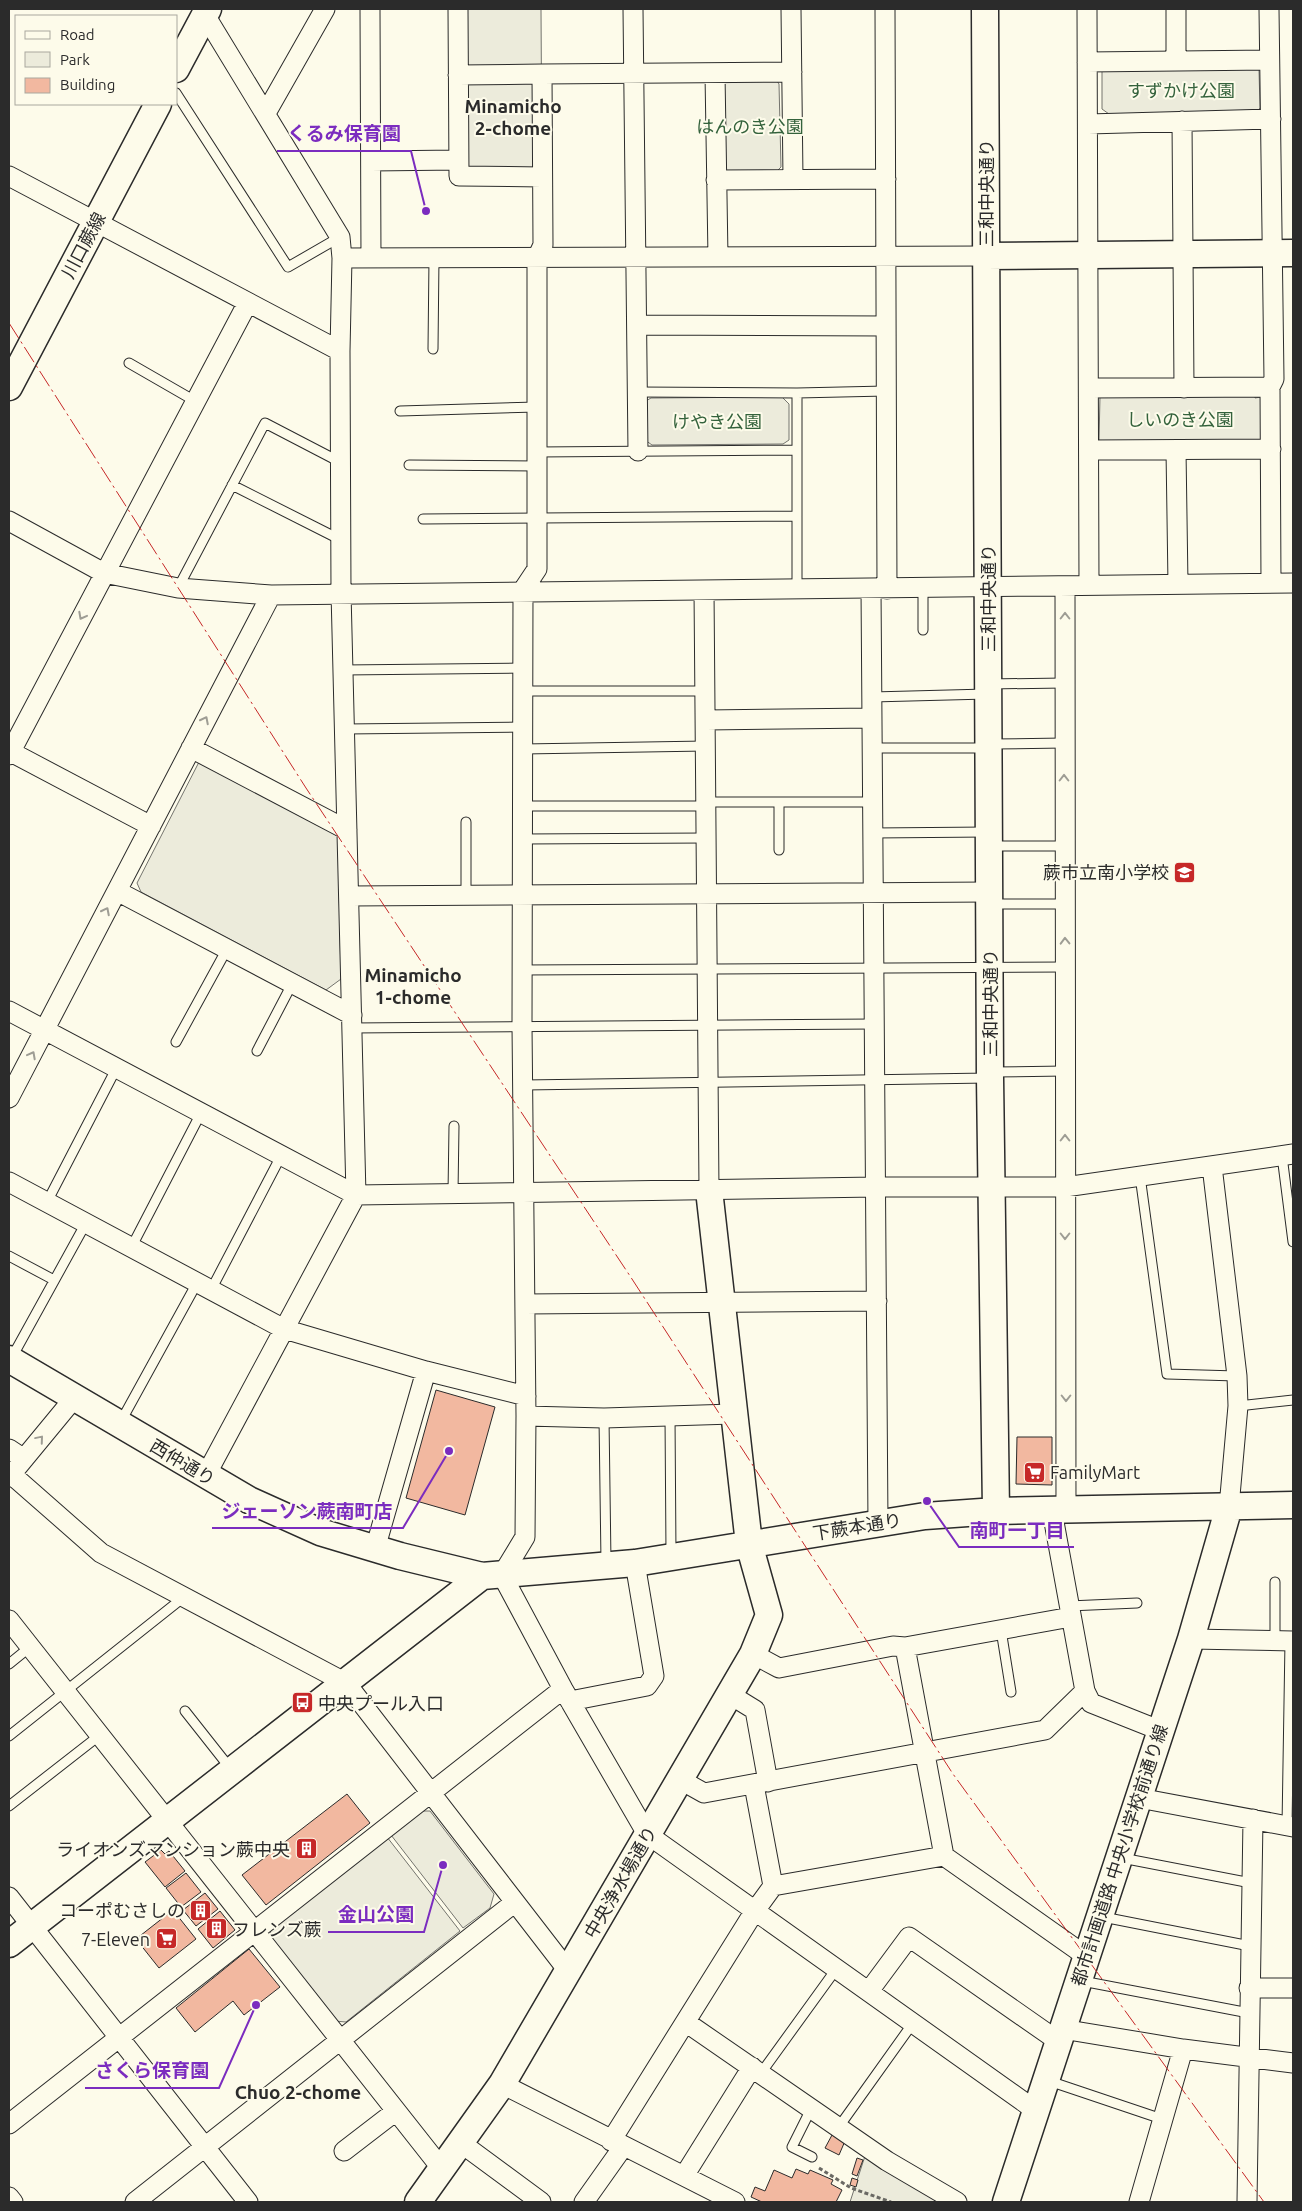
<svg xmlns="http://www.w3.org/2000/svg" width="1302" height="2211" font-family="Ubuntu,'Noto Sans JP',sans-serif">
	<rect width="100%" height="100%" fill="#fdfbea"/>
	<path fill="#ecebdb" stroke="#74746e" d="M 458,9 L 541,9 L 542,177 L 459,176 Z
		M 1255,65 L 1259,70 L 1260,108 L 1255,113 L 1109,114 L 1102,109 L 1102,70 Z
		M 725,78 L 775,78 L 779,84 L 781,167 L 775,173 L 725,174 L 720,83 Z
		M 1255,393 L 1255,398 L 1261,397 L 1261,439 L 1256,444 L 1099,441 L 1100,396 Z
		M 782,397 L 789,404 L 789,440 L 783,444 L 652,445 L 645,440 L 644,402 L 651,398 Z
		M 199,762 L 338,836 L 341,979 L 326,990 L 141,892 L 137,883 Z
		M 421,1811 L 430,1811 L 494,1894 L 490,1908 L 463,1928 L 391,1835 Z
		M 387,1837 L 460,1931 L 346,2022 L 334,2021 L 269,1937 L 271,1930 Z
		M 865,2156 L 946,2202 L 850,2202 Z"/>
	<path fill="#f2b8a0" stroke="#2b2b2b" d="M 436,1390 L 495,1407 L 465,1515 L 406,1498 Z
		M 1017,1437 L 1052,1437 L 1052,1485 L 1016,1484 Z
		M 347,1794 L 370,1823 L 266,1905 L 242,1875 Z
		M 161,1850 L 165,1854 L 169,1851 L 185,1871 L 165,1887 L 145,1862 Z
		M 186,1873 L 201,1892 L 181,1907 L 166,1888 Z
		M 205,1893 L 218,1909 L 196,1926 L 183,1910 Z
		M 173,1910 L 196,1939 L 159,1968 L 136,1939 Z
		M 220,1911 L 235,1930 L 213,1948 L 198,1929 Z
		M 249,1949 L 280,1987 L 244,2015 L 233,2001 L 195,2032 L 176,2008 Z
		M 832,2135 L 845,2141 L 839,2155 L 825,2148 Z
		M 857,2158 L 863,2160 L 857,2176 L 852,2174 Z
		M 796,2169 L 808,2174 L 810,2170 L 833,2180 L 831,2184 L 842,2190 L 836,2202 L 762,2202 L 751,2197 L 755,2187 L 765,2191 L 774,2170 L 792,2178 Z
		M 852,2178 L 858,2180 L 856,2187 L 850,2185 Z"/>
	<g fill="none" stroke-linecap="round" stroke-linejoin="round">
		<defs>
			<path id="lane" d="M 176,93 L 288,267 L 340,237
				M 433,349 L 434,258
				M 129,363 L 195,401
				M 638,392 L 797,393 L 886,391
				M 797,393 L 797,589
				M 400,411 L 537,407
				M 537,452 L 797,450
				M 409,465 L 537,466
				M 232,485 L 341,540
				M 423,519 L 797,516
				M 178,588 L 265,423 L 340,462
				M 923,589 L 923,630
				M 343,670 L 523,668
				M 989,684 L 1064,683
				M 523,691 L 705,691
				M 872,697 L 987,694
				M 345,729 L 523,727
				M 991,744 L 1064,743
				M 872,748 L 987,748
				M 523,749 L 706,746
				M 706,802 L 872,802
				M 523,806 L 706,806
				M 466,822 L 466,896
				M 873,833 L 988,832
				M 523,839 L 706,838
				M 990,846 L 1065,846
				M 779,850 L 779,802
				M 992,904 L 1064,904
				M 522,970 L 1065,967
				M 352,1028 L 875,1024
				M 176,1042 L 227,949
				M 257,1051 L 292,984
				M 992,1072 L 1065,1071
				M 524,1085 L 988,1078
				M 1282,1156 L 1293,1242
				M 1140,1176 L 1167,1374 L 1237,1376
				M 453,1193 L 454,1126
				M 47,1202 L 116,1069
				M 131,1248 L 201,1113
				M 9,1256 L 54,1280
				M 211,1290 L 281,1156
				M 11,1359 L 86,1223
				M 1238,1406 L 1293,1400
				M 670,1416 L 671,1554
				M 604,1418 L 606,1562
				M 120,1423 L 197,1283
				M 1069,1606 L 1137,1603
				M 1001,1630 L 1011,1692
				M 1275,1640 L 1275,1582
				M 9,1664 L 30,1647
				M 185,1711 L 230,1768
				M 9,1736 L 184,1597
				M 9,1806 L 100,1735
				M 1287,1826 L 1290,1641
				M 1122,1858 L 1251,1883
				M 1103,1917 L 1250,1946
				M 1082,1981 L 1249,2013
				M 761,2073 L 837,1968
				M 1049,2081 L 1162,2119
				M 811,2109 L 792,2147 L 812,2157
				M 838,2128 L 913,2023"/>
			<path id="street" d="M 370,9 L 371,258
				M 458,9 L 459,176 L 542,177
				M 633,9 L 638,451
				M 791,9 L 793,179
				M 885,9 L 887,589
				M 1087,9 L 1089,585
				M 1176,9 L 1176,60
				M 1269,9 L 1274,379 L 1270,387 L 1271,583
				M 205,15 L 340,237 L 342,258 L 340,351 L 341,592 L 356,1195 L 206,1475
				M 1087,62 L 1269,60
				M 792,72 L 542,74 L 543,245 L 537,258 L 537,569 L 523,590 L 522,1026 L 526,1416 L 525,1537 L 502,1575 L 563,1689 L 647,1834 L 1035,2110
				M 715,74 L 718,257
				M 458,75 L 542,74
				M 266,113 L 325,9
				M 1182,121 L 1184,388
				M 1088,124 L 1271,119
				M 371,161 L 458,160
				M 9,176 L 340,351
				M 716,180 L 886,179
				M 342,258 L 986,256
				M 637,325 L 886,326
				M 1089,388 L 1270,387
				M 1089,450 L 1271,449
				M 1176,450 L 1178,584
				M 9,521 L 104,573 L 178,588 L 271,595 L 1293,583
				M 1065,587 L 1066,1511
				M 871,589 L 878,1523
				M 704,590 L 709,1190
				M 706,720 L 872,718
				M 191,748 L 347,830
				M 9,751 L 151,826
				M 9,755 L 247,304
				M 117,891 L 352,1015
				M 349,896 L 989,892
				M 9,1011 L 356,1195 L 876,1187 L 1065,1187 L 1293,1154
				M 9,1098 L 271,595
				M 1212,1166 L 1237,1376 L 1238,1406 L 1229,1507
				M 9,1182 L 284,1329 L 426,1371 L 526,1396
				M 525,1304 L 877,1301
				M 526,1416 L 604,1418 L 733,1414
				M 9,1449 L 24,1459
				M 11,1474 L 101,1553 L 346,1683 L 569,1972
				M 9,1477 L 75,1397
				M 1052,1511 L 1085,1691 L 1091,1703 L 1159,1730
				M 375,1549 L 426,1371
				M 9,1620 L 442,2169
				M 1191,1639 L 1293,1641
				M 905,1647 L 944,1856
				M 753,1654 L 779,1668 L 893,1646 L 905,1647 L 1071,1617
				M 729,1694 L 755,1710 L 768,1782
				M 570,1701 L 647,1686 L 654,1676 L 635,1563
				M 679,1779 L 704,1793 L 1045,1730 L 1085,1691
				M 754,1785 L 773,1886
				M 1139,1798 L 1293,1827
				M 9,1897 L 248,2202
				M 1249,1988 L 1293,1988
				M 869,1991 L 909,1937 L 1058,2041
				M 687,2023 L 887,2161 L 957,2202
				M 1062,2029 L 1183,2049 L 1293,2063
				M 502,2084 L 735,2202
				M 9,2124 L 563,1689
				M 611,2141 L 754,1912 L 773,1886 L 944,1856 L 1086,1956
				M 461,2143 L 541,2202
				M 344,2151 L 396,2111
				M 684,2176 L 752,2067
				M 9,2197 L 13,2202
				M 135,2202 L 514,1903
				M 584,2202 L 623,2147
				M 1139,2202 L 1183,2049
				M 1247,2202 L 1253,1819"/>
			<path id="secondary" d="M 985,9 L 990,1078 L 996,1511
				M 176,69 L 208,9
				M 986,256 L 1293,253
				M 9,387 L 158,104
				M 9,1359 L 249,1500 L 320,1532 L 400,1556 L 482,1576 L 635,1563 L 925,1516 L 996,1511 L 1293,1505
				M 9,1944 L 482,1576
				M 418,2202 L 502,2084 L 753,1654 L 769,1615 L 749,1544 L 709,1190
				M 1006,2202 L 1191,1639 L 1229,1507"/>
		</defs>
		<use href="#lane" stroke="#2b2b2b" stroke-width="11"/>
		<use href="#street" stroke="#2b2b2b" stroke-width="21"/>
		<use href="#secondary" stroke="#2b2b2b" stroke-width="29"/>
		<path stroke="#6a6964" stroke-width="3" stroke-dasharray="4 2.5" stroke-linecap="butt" d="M 819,2168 L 851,2188 L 891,2202"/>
		<use href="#lane" stroke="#fdfbea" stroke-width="9"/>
		<use href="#street" stroke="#fdfbea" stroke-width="19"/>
		<use href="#secondary" stroke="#fdfbea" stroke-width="26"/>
		<path stroke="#c62828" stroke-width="1" stroke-dasharray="18 4 2.5 4" stroke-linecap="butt" d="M 9,323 L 306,788 L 632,1279 L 953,1774 L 1264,2202"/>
	</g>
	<defs><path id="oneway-chevron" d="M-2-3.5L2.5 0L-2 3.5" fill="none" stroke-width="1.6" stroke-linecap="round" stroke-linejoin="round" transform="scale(1.25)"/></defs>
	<g stroke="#9e9d94">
		<use href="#oneway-chevron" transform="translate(82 616) rotate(118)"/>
		<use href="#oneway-chevron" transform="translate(1065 616) rotate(-90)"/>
		<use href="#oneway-chevron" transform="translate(205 720) rotate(-63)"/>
		<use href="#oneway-chevron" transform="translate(1064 778) rotate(-90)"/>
		<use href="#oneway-chevron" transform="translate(106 911) rotate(-63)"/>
		<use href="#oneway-chevron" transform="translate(1065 941) rotate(-91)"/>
		<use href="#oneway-chevron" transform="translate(32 1055) rotate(-62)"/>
		<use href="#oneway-chevron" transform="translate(1065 1138) rotate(-90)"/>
		<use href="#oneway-chevron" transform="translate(1065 1236) rotate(90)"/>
		<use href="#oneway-chevron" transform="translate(1066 1398) rotate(90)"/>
		<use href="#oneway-chevron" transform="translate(40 1439) rotate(-50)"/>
	</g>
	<defs>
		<symbol id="school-square" viewBox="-11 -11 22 22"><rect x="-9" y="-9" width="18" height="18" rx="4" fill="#c62828" stroke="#fdfbea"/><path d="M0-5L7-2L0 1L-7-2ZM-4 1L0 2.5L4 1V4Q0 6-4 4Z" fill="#fff"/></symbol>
		<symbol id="supermarket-square" viewBox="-11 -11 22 22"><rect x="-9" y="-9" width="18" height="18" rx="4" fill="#c62828" stroke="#fdfbea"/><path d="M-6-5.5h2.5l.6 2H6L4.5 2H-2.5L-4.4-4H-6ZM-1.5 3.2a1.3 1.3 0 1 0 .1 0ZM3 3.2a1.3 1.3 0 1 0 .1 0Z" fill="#fff"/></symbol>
		<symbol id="bus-square" viewBox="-11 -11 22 22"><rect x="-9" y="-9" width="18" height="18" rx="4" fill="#c62828" stroke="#fdfbea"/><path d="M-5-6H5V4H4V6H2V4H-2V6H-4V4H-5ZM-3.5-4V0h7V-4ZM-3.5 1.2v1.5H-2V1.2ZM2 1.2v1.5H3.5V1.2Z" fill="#fff"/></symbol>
		<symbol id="building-square" viewBox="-11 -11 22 22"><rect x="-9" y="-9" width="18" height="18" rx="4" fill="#c62828" stroke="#fdfbea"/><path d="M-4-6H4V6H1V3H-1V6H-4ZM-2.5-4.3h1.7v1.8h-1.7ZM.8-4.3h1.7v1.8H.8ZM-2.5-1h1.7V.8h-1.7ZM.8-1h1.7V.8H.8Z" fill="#fff"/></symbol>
	</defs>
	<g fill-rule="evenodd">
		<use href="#school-square" x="1172" y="860" width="25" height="25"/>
		<use href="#supermarket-square" x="1022" y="1460" width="25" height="25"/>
		<use href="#bus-square" x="290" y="1690" width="25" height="25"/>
		<use href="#building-square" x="294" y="1836" width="25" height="25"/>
		<use href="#building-square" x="188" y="1898" width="25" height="25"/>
		<use href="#building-square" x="204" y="1916" width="25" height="25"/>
		<use href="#supermarket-square" x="154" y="1926" width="25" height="25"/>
	</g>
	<g text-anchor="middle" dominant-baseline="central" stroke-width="4" stroke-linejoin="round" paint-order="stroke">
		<g font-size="18" fill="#34623c" stroke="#fdfbea">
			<text x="1181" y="90">すずかけ公園</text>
			<text x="750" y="126">はんのき公園</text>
			<text x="1180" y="419">しいのき公園</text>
			<text x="717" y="421">けやき公園</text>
		</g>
		<g font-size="18" fill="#2b2b2b" stroke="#fdfbea">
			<text transform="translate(986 193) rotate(-90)">三和中央通り</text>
			<text transform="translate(83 245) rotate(-62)">川口蕨線</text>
			<text transform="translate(988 598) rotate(-90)">三和中央通り</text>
			<text transform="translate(990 1003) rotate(-90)">三和中央通り</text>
			<text transform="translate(183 1462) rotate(31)">西仲通り</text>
			<text transform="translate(857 1526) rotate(-9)">下蕨本通り</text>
			<text transform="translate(1119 1855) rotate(-72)">都市計画道路 中央小学校前通り線</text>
			<text transform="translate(620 1882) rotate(-60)">中央浄水場通り</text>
		</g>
		<g font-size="18" fill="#2b2b2b" stroke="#fdfbea" text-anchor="end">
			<text x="1169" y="872">蕨市立南小学校</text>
			<text x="1050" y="1472" text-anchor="start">FamilyMart</text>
			<text x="318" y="1703" text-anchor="start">中央プール入口</text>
			<text x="290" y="1849">ライオンズマンション蕨中央</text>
			<text x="185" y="1910">コーポむさしの</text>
			<text x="232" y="1929" text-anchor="start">フレンズ蕨</text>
			<text x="150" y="1939">7-Eleven</text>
		</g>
		<g font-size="19" font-weight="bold" fill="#2b2b2b" stroke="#fdfbea">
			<text x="513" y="106">Minamicho<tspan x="513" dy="22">2-chome</tspan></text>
			<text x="413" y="975">Minamicho<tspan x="413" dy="22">1-chome</tspan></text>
			<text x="298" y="2092">Chuo 2-chome</text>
		</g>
	</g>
	<path fill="none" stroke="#7b2cbf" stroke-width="2" d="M426 211L411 151H277M449 1451L403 1528H212M927 1501L959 1547H1074M443 1865L424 1932H328M256 2005L219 2088H85"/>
	<g fill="#7b2cbf" stroke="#fdfbea" stroke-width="2">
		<circle cx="426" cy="211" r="5"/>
		<circle cx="449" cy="1451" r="5"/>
		<circle cx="927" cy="1501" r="5"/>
		<circle cx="443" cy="1865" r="5"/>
		<circle cx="256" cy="2005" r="5"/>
	</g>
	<g font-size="19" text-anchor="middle" font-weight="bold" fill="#7b2cbf" stroke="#fdfbea" stroke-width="4" stroke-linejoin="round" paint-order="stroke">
		<text x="344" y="140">くるみ保育園</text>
		<text x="307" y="1518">ジェーソン蕨南町店</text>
		<text x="1017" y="1537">南町一丁目</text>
		<text x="376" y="1921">金山公園</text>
		<text x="152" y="2077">さくら保育園</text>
	</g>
	<rect width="1302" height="2211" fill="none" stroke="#2b2b2b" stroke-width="20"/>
	<rect x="15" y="15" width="162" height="90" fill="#fdfbea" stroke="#a9a89e"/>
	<rect x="25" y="31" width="25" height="8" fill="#fdfbea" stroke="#a9a89e"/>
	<text x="60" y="40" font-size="15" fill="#2b2b2b">Road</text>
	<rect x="25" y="52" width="25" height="15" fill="#ecebdb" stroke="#a9a89e"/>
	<text x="60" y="65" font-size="15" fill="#2b2b2b">Park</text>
	<rect x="25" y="78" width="25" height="15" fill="#f2b8a0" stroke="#a9a89e"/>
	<text x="60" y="90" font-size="15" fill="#2b2b2b">Building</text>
</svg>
